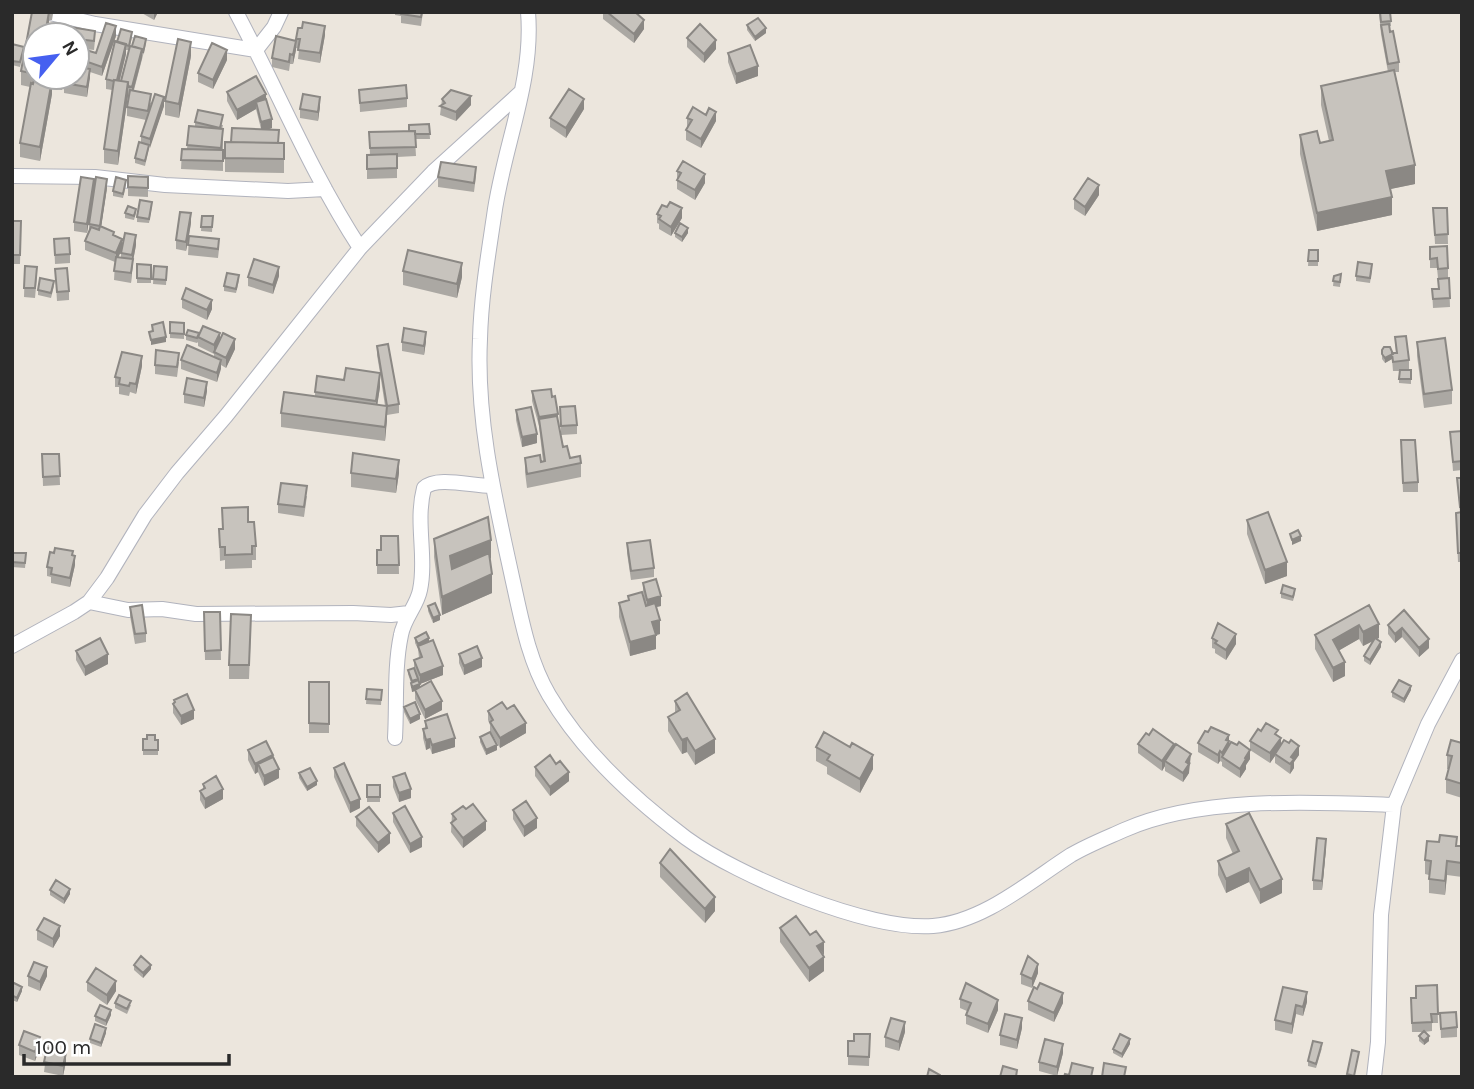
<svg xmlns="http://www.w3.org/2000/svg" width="1474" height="1089" font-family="Karla,sans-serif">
	<rect width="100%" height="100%" fill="#ece6dd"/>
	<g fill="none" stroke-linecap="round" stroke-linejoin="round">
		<defs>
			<path id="minor" d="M 46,12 L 95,24 L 256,50 L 274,27 L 281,12
				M 236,12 C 278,91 311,173 360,248
				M 528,12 C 534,81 503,148 494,216 C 488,256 481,298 480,339 C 476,419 495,499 512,577 C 521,617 528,659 549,695 C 582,751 634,799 686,838 C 738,876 869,931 933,926 C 983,922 1029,882 1071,855 C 1088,845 1106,838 1124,830 C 1200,796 1312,802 1394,805
				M 12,176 L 95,177 L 165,185 L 288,191 L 325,189
				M 89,602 L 128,610 L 162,609 L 196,614 L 353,613 L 391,615 L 409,613
				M 12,646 L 74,612 L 89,602 L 107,578 L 145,515 L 177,473 L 226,416 L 360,248 L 433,172 L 520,93
				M 395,738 C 397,704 394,668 401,635 C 404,618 417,606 420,590 C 427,557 415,522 424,488 C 437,475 475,487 493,486
				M 1374,1077 L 1378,1042 L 1381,915 L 1394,805 L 1428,724 L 1462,660"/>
		</defs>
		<use href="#minor" stroke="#b1b3bd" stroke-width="16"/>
		<use href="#minor" stroke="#fff" stroke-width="14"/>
	</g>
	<path fill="#aba8a3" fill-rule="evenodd" d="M 32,12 L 53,14 L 52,20 L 49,20 L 48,35 L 35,35 L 35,77 L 64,77 L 62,90 L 52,89 L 52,94 L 40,161 L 20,157 L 20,143 L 30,87 L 21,85 L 21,71 Z
		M 140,12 L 158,12 L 154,20 Z
		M 395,12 L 423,12 L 421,26 L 401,23 L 401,16 L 395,15 Z
		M 603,12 L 635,12 L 644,29 L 634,43 L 603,19 Z
		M 1379,12 L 1390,12 L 1391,26 L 1389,26 L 1399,62 L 1399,72 L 1395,72 L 1415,184 L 1390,189 L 1392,215 L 1317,231 L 1300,154 L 1300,135 L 1320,143 L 1329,141 L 1321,105 L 1321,86 L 1388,72 L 1381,34 Z
		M 747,25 L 766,33 L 755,41 L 747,30 Z
		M 77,35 L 95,40 L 94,50 L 77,48 Z
		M 325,35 L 320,63 L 298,59 L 299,49 L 296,48 L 296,39 Z
		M 116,36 L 102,76 L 90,72 L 87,97 L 64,93 L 64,83 L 82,63 L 82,60 L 96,53 Z
		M 132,37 L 129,50 L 126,50 L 126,54 L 120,80 L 121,81 L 132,46 L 146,44 L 134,90 L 151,103 L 150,109 L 164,106 L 149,148 L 145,166 L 135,163 L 135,158 L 141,143 L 141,136 L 146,120 L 127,116 L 127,107 L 129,96 L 128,95 L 118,165 L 104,163 L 104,149 L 112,90 L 106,89 L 106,79 L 117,42 Z
		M 687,38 L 716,49 L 704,63 L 687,47 Z
		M 12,44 L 24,52 L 20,67 L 12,65 Z
		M 296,50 L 293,64 L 290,64 L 289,71 L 272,67 L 272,58 Z
		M 728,53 L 758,76 L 736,84 L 728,62 Z
		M 191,56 L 179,118 L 165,115 L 165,101 Z
		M 227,60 L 213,89 L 198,82 L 198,73 Z
		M 359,90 L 407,98 L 407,107 L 360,112 Z
		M 227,92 L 266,99 L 272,128 L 267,130 L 279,143 L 284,143 L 284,173 L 225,172 L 225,142 L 231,142 L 261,129 L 256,109 L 237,120 L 227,101 Z
		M 442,99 L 471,105 L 456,121 L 440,115 Z
		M 320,106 L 318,121 L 300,118 L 300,109 Z
		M 584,109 L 566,138 L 550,127 L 550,118 Z
		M 687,118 L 716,121 L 701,148 L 686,140 L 686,130 L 688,127 L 687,127 Z
		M 195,122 L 223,125 L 222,129 L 223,138 L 223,171 L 181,169 L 182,149 L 187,149 L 189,126 L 195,127 Z
		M 429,124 L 430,139 L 415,139 L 416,156 L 397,157 L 397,178 L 367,179 L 367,155 L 370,155 L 369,132 L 409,131 Z
		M 677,171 L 705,183 L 695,200 L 677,189 Z
		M 128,176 L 148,177 L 148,197 L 128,196 Z
		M 476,176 L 474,192 L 438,187 L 438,177 Z
		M 126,184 L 123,198 L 113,196 L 113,191 Z
		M 94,188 L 87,233 L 74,231 L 74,222 Z
		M 107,188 L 101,227 L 114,236 L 118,257 L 121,258 L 121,253 L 136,245 L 133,261 L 131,283 L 114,280 L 115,262 L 85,250 L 85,241 L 89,231 L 89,224 Z
		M 1099,195 L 1085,216 L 1074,209 L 1074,199 Z
		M 152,206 L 149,223 L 137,222 L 137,217 Z
		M 1433,208 L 1447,208 L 1448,244 L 1435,244 Z
		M 125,213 L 136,213 L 134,220 L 125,218 Z
		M 657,214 L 682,218 L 671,236 L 659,229 L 659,224 L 657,223 Z
		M 202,216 L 213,216 L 212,232 L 201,231 Z
		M 12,221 L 21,221 L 20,264 L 12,264 Z
		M 191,223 L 189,236 L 219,249 L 218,258 L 188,255 L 189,236 L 186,251 L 176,249 L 176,240 Z
		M 675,233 L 688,233 L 682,242 L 675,237 Z
		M 54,239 L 70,254 L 70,263 L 55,264 Z
		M 1430,247 L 1448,268 L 1448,278 L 1438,278 L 1437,268 L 1430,268 Z
		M 1309,250 L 1318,250 L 1318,266 L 1308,266 Z
		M 137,264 L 151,265 L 151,283 L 137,283 Z
		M 25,266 L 37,276 L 35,298 L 24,297 Z
		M 154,266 L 167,267 L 166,285 L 153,284 Z
		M 55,269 L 69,291 L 69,300 L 57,301 Z
		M 1372,269 L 1370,283 L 1356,281 L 1356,276 Z
		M 403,271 L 462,277 L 457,298 L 403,285 Z
		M 1341,274 L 1340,287 L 1333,286 L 1334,276 Z
		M 279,276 L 273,294 L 248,286 L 248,277 Z
		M 1449,278 L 1450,307 L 1433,308 L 1432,289 L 1438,289 Z
		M 239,280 L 236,293 L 224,291 L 224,286 Z
		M 54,286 L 51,298 L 38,295 L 38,290 Z
		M 182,299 L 212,309 L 207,320 L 182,308 Z
		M 170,322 L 184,323 L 184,339 L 170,338 Z
		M 186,335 L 220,339 L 235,349 L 226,368 L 221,365 L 217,382 L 181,369 L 181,360 L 214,357 L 214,354 L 198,346 L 198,342 L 197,343 L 186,340 Z
		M 1395,337 L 1409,360 L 1409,369 L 1405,370 L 1411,370 L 1411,384 L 1399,383 L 1399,371 L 1393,371 L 1392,359 L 1385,363 L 1382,359 L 1382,350 L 1392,353 L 1396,353 Z
		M 426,341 L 424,355 L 402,351 L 402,342 Z
		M 1417,342 L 1452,390 L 1452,404 L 1424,408 L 1417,356 Z
		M 377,346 L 399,404 L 399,413 L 387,415 L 385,441 L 281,427 L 281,413 L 315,397 L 315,392 L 344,380 L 380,373 L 377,355 ZM 380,373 L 385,406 L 377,405 L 380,387 Z
		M 179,362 L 177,377 L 155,374 L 155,365 Z
		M 142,366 L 136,394 L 130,392 L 129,396 L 119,394 L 119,387 L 115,387 L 115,377 Z
		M 207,391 L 204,407 L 184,403 L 184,394 Z
		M 532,391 L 552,397 L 558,414 L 558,420 L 563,447 L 570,458 L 581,463 L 581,477 L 527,488 L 525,472 L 525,458 L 541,462 L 543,462 L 539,426 L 532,401 Z
		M 560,407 L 577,425 L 577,434 L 561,435 Z
		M 516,410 L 537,443 L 522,447 L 516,420 Z
		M 1462,431 L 1462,470 L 1453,471 L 1450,432 Z
		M 1401,449 L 1418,482 L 1418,492 L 1403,492 Z
		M 42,454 L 59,454 L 60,485 L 43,486 Z
		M 351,473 L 399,473 L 396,493 L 351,487 Z
		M 1457,478 L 1462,478 L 1462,562 L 1458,562 L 1456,513 L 1460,513 Z
		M 307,496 L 304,517 L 278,513 L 278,504 Z
		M 222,508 L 248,522 L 256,546 L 256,560 L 252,560 L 252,568 L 225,569 L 225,560 L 220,561 L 219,529 L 223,529 Z
		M 1247,520 L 1287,576 L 1265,584 L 1247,534 Z
		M 398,536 L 399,574 L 377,574 L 377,550 L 381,550 Z
		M 434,539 L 491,558 L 490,559 L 492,593 L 442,615 L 434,557 Z
		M 627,543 L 654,568 L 654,577 L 631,580 L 627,553 Z
		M 13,553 L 26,557 L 25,568 L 12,567 Z
		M 54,553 L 73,555 L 75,565 L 70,587 L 51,583 L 51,577 L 47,576 L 47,567 Z
		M 643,583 L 661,606 L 656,607 L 660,634 L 656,635 L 656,649 L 630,656 L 619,617 L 619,603 L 628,601 L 628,596 L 646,606 L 643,592 Z
		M 1281,593 L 1295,593 L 1293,601 L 1281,598 Z
		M 1369,605 L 1379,638 L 1376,639 L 1381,647 L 1370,665 L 1364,661 L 1364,656 L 1373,641 L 1363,646 L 1359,639 L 1339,650 L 1345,676 L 1333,682 L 1315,649 L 1315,635 Z
		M 428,606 L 440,620 L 433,623 L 428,611 Z
		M 130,607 L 146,633 L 146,642 L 135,644 L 130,616 Z
		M 1404,610 L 1429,648 L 1419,657 L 1402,637 L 1395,643 L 1388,634 L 1388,625 Z
		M 204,612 L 220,612 L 221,660 L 205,660 Z
		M 251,629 L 249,679 L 229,679 L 229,665 Z
		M 415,638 L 429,642 L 443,675 L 420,684 L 420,687 L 442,710 L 425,719 L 415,699 L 415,691 L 412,692 L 411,688 L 411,683 L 408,674 L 408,670 L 414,668 L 414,660 L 419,658 L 418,649 L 415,643 Z
		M 1212,638 L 1236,644 L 1226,660 L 1215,653 L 1215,649 L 1212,648 Z
		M 76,651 L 108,664 L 85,676 L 76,660 Z
		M 459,654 L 482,667 L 464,675 L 459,663 Z
		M 309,682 L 329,682 L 329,733 L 309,733 Z
		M 367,689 L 382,690 L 381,705 L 366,704 Z
		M 1411,690 L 1404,703 L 1392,697 L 1392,692 Z
		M 174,700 L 194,719 L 181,725 L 173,713 L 173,704 L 174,703 Z
		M 675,701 L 715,753 L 695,765 L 687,752 L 682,754 L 668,731 L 668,717 L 675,713 Z
		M 404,707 L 420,719 L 410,724 L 404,712 Z
		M 507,709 L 526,733 L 500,748 L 490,731 L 490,725 L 488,720 L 488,711 Z
		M 425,721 L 455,747 L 432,754 L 430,748 L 426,750 L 423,738 L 423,729 L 425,728 Z
		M 1261,731 L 1278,736 L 1281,744 L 1299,755 L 1294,762 L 1294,768 L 1290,774 L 1275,763 L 1275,756 L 1270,763 L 1250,750 L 1250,741 Z
		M 1208,732 L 1229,735 L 1229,746 L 1250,759 L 1246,765 L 1246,769 L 1240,778 L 1222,766 L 1222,762 L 1220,761 L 1218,764 L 1198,752 L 1198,743 Z
		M 1149,735 L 1174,747 L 1191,763 L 1189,766 L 1189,773 L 1183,782 L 1165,771 L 1165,766 L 1162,771 L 1138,753 L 1138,744 Z
		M 480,737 L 497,750 L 486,755 L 480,742 Z
		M 143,739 L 158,740 L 158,755 L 143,755 Z
		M 1462,743 L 1462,798 L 1446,793 L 1446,779 L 1449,769 L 1447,769 L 1447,755 Z
		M 816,747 L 850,747 L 873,769 L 860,793 L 827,774 L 827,767 L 816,761 Z
		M 248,750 L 273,757 L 279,778 L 264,786 L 258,772 L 255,774 L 248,760 Z
		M 535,767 L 569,781 L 550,796 L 535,776 Z
		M 334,768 L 360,808 L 350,813 L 334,777 Z
		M 299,773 L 317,785 L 307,791 L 299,778 Z
		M 393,777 L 411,798 L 399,802 L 393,787 Z
		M 203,784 L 223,799 L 205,809 L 200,800 L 200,791 L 203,789 Z
		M 367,785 L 380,785 L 380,802 L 367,802 Z
		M 513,810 L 537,828 L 524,837 L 513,819 Z
		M 393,813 L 422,847 L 410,853 L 393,822 Z
		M 452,814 L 486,830 L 463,848 L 451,832 Z
		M 356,817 L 390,843 L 378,853 L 356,826 Z
		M 1226,824 L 1282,893 L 1260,904 L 1249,882 L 1226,893 L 1218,875 L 1218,861 L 1233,854 L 1226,838 Z
		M 1457,846 L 1462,846 L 1462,877 L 1447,875 L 1445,895 L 1429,893 L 1429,875 L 1425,874 L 1425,860 Z
		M 1326,848 L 1322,890 L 1313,890 L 1313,880 Z
		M 660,863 L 715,911 L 705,923 L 660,877 Z
		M 50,890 L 70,894 L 64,904 L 50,895 Z
		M 780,928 L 810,935 L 824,955 L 824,971 L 809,982 L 780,942 Z
		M 37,930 L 60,936 L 53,948 L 37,940 Z
		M 134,965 L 151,969 L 143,978 L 134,970 Z
		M 12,973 L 14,983 L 22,991 L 17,1002 L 12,1000 Z
		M 1038,973 L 1032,988 L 1021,984 L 1021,974 Z
		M 28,976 L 47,976 L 40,991 L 28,986 Z
		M 87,982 L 116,991 L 107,1005 L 87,991 Z
		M 1437,985 L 1438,1023 L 1432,1023 L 1432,1031 L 1424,1032 L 1429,1041 L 1424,1045 L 1419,1041 L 1419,1036 L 1423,1032 L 1412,1032 L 1411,998 L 1416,998 Z
		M 1283,987 L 1307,1002 L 1303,1016 L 1296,1014 L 1292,1034 L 1275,1030 L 1275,1020 Z
		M 1037,989 L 1063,1003 L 1054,1022 L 1028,1010 L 1028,1001 Z
		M 960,999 L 998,1010 L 988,1033 L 966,1024 L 966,1015 L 967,1011 L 960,1008 Z
		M 115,1003 L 131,1005 L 127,1014 L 115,1008 Z
		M 1440,1013 L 1457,1027 L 1457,1037 L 1441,1038 Z
		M 111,1015 L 106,1026 L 95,1021 L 95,1016 Z
		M 1022,1028 L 1017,1049 L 1000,1045 L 1000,1035 Z
		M 905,1032 L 899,1051 L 885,1047 L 885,1037 Z
		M 106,1033 L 101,1047 L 90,1043 L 90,1039 Z
		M 870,1034 L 869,1066 L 848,1065 L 848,1041 L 854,1041 Z
		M 1130,1044 L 1122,1058 L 1113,1053 L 1113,1049 Z
		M 19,1045 L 40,1047 L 35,1061 L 19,1055 Z
		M 1322,1048 L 1316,1068 L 1308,1066 L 1308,1061 Z
		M 42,1049 L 51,1049 L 66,1062 L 63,1076 L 44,1072 L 46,1056 L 42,1054 Z
		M 1063,1053 L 1057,1076 L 1039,1071 L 1039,1062 Z"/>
	<path fill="#8b8884" d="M 49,12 L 49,25 L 48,35 L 45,35 Z
		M 154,12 L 158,12 L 154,20 Z
		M 644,20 L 644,29 L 634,43 L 634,34 Z
		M 116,26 L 116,36 L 102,76 L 102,67 Z
		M 325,26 L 325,35 L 320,63 L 320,53 Z
		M 766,28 L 766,33 L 755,41 L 755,37 Z
		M 716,40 L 716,49 L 704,63 L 704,54 Z
		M 296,41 L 296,50 L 293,64 L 293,55 Z
		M 191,42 L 191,56 L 179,118 L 179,104 Z
		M 126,44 L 126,54 L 117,91 L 117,82 Z
		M 142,49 L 142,58 L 132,96 L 132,87 Z
		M 227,50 L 227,60 L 213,89 L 213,80 Z
		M 758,66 L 758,76 L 736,84 L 736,74 Z
		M 90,69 L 90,78 L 87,97 L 87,87 Z
		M 52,80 L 52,94 L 40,161 L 40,147 Z
		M 128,82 L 128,96 L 118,165 L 118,151 Z
		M 266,94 L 266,104 L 256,102 L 256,109 L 237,120 L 237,110 Z
		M 471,96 L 471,105 L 456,121 L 456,112 Z
		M 164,97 L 164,106 L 150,148 L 150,139 Z
		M 320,97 L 320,106 L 318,121 L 318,112 Z
		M 584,99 L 584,109 L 566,138 L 566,128 Z
		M 716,112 L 716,121 L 701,148 L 701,139 Z
		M 272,119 L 272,128 L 261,132 L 261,122 Z
		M 1415,165 L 1415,184 L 1386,190 L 1386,171 Z
		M 705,174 L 705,183 L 695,200 L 695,190 Z
		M 94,179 L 94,188 L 87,233 L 87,224 Z
		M 107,179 L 107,188 L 100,235 L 100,226 Z
		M 1099,185 L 1099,195 L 1085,216 L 1085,207 Z
		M 1392,197 L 1392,215 L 1317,231 L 1317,213 Z
		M 682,208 L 682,218 L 671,236 L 671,227 Z
		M 191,213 L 191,223 L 186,251 L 186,242 Z
		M 688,228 L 688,233 L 682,242 L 682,237 Z
		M 136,235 L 136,245 L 133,261 L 131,283 L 132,255 Z
		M 122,239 L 122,249 L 116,263 L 116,253 Z
		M 462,263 L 462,277 L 457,298 L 457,284 Z
		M 279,267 L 279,276 L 273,294 L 273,285 Z
		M 212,300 L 212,309 L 207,320 L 207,310 Z
		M 426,332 L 426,341 L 424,355 L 424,346 Z
		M 220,333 L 220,343 L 214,354 L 214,345 Z
		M 166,337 L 166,342 L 151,345 L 151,340 Z
		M 235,339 L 235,349 L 226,368 L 226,358 Z
		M 1392,354 L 1392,359 L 1385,363 L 1385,358 Z
		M 142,356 L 142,366 L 136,394 L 136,384 Z
		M 221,360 L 221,369 L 217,382 L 217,373 Z
		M 380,373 L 380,387 L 376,414 L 376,401 Z
		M 207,382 L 207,391 L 204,407 L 204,398 Z
		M 387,406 L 387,420 L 385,441 L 385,427 Z
		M 537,434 L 537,443 L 522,447 L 522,437 Z
		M 399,460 L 399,473 L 396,493 L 396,479 Z
		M 1301,536 L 1301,541 L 1292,545 L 1292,540 Z
		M 491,540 L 491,558 L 450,574 L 450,556 Z
		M 75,556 L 75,565 L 70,587 L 70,578 Z
		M 1287,562 L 1287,576 L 1265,584 L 1265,570 Z
		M 492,574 L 492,593 L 442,615 L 442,597 Z
		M 661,596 L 661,606 L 647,609 L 647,600 Z
		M 440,615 L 440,620 L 433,623 L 433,618 Z
		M 660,620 L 660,634 L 656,635 L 656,649 L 630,656 L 630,642 L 652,622 Z
		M 1379,624 L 1379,638 L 1363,646 L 1363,632 Z
		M 1359,625 L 1359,639 L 1333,654 L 1333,640 Z
		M 1402,628 L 1402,637 L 1395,643 L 1395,634 Z
		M 1236,634 L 1236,644 L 1226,660 L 1226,650 Z
		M 429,638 L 429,643 L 418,649 L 418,644 Z
		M 1429,639 L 1429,648 L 1419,657 L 1419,648 Z
		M 1381,642 L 1381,647 L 1370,665 L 1370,660 Z
		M 108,654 L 108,664 L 85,676 L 85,667 Z
		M 482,658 L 482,667 L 464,675 L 464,666 Z
		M 1345,662 L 1345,676 L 1333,682 L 1333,668 Z
		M 443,666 L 443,675 L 420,684 L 420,689 L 412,692 L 412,687 L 420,684 L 420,675 Z
		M 1411,686 L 1411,690 L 1404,703 L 1404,699 Z
		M 442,701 L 442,710 L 425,719 L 425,710 Z
		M 194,710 L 194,719 L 181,725 L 181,716 Z
		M 420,714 L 420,719 L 410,724 L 410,719 Z
		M 526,723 L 526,733 L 500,748 L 500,738 Z
		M 1229,735 L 1229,751 L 1222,757 L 1222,753 L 1226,740 Z
		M 455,738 L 455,747 L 432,754 L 432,745 Z
		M 687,738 L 687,752 L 682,754 L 682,740 Z
		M 1281,738 L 1281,747 L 1275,754 L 1275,756 L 1270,763 L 1270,753 Z
		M 430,739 L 430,748 L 426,750 L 426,740 Z
		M 715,739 L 715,753 L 695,765 L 695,751 Z
		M 1174,744 L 1174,754 L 1165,761 L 1165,766 L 1162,771 L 1162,761 Z
		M 497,745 L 497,750 L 486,755 L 486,750 Z
		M 1299,746 L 1299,755 L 1294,762 L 1294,768 L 1290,774 L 1291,757 Z
		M 1250,750 L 1250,759 L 1246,765 L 1246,769 L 1240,778 L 1240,769 Z
		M 1220,751 L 1220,761 L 1218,764 L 1218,755 Z
		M 1191,754 L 1189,773 L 1183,782 L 1183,773 L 1186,762 Z
		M 273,755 L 273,765 L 258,764 L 258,772 L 255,774 L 255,764 Z
		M 873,755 L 873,769 L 860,793 L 860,779 Z
		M 279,769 L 279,778 L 264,786 L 264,776 Z
		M 569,772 L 569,781 L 550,796 L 550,787 Z
		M 317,781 L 317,785 L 307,791 L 307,787 Z
		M 223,789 L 223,799 L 205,809 L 205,799 Z
		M 411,789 L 411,798 L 399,802 L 399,793 Z
		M 360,799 L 360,808 L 350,813 L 350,803 Z
		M 537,818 L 537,828 L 524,837 L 524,827 Z
		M 486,821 L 486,830 L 463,848 L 463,838 Z
		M 390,833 L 390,843 L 378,853 L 378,843 Z
		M 422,837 L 422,847 L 410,853 L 410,844 Z
		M 1326,839 L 1326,848 L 1322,890 L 1322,881 Z
		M 1447,861 L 1447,875 L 1445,895 L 1445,881 Z
		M 1249,868 L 1249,882 L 1226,893 L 1226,879 Z
		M 1282,879 L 1282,893 L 1260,904 L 1260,890 Z
		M 70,889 L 70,894 L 64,904 L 64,899 Z
		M 715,897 L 715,911 L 705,923 L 705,909 Z
		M 60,926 L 60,936 L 53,948 L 53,939 Z
		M 824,942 L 824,955 L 817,946 Z
		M 824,957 L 824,971 L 809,982 L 809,968 Z
		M 1038,964 L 1038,973 L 1032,988 L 1032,979 Z
		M 151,965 L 151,969 L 143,978 L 143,973 Z
		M 47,967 L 47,976 L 40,991 L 40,982 Z
		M 116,981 L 116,991 L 107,1005 L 107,995 Z
		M 22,987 L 22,991 L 17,1002 L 17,998 Z
		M 1307,992 L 1307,1002 L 1303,1016 L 1303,1007 Z
		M 1063,993 L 1063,1003 L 1054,1022 L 1054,1013 Z
		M 998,1000 L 998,1010 L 988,1033 L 988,1024 Z
		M 1296,1005 L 1296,1014 L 1292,1034 L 1292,1024 Z
		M 111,1010 L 111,1015 L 106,1026 L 106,1021 Z
		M 1022,1018 L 1022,1028 L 1017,1049 L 1017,1040 Z
		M 905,1022 L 905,1032 L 899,1051 L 899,1042 Z
		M 106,1028 L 106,1033 L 101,1047 L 101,1043 Z
		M 1429,1036 L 1429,1041 L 1424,1045 L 1424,1041 Z
		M 40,1037 L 40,1047 L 35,1061 L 35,1052 Z
		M 1130,1039 L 1130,1044 L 1122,1058 L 1122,1054 Z
		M 1063,1044 L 1063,1053 L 1057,1076 L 1057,1067 Z
		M 66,1053 L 66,1062 L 63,1076 L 63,1066 Z"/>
	<path fill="#c7c3bd" stroke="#8b8884" stroke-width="2" d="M 32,12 L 49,12 L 45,35 L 35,35 L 35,74 L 21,71 Z
		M 401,12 L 422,12 L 421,17 L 401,14 Z
		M 607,12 L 635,12 L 644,20 L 634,34 Z
		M 1380,12 L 1390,12 L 1391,21 L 1381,22 Z
		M 758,18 L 766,28 L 755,37 L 747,25 Z
		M 303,22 L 325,26 L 320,53 L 298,50 L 300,39 L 296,39 L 298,28 L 302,28 Z
		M 106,23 L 116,26 L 102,67 L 82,60 L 86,50 L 96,53 Z
		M 700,24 L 716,40 L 704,54 L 687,38 Z
		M 1389,24 L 1390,32 L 1393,31 L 1399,62 L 1388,64 L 1381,25 Z
		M 64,26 L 95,31 L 94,41 L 77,39 L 77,35 L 63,35 Z
		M 121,29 L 132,32 L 129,46 L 117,42 Z
		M 135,36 L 146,39 L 143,53 L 142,49 L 132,46 Z
		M 276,36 L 296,41 L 293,55 L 290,54 L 289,62 L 272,58 Z
		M 178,39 L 191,42 L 179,104 L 165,101 Z
		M 115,41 L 126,44 L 117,80 L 114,80 L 113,81 L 106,79 Z
		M 212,43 L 227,50 L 213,80 L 198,73 Z
		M 12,44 L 24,47 L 20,62 L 12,61 Z
		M 750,45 L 758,66 L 736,74 L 728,53 Z
		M 130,46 L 142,49 L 132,87 L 128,86 L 128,82 L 121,81 Z
		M 77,63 L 84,64 L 84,68 L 90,69 L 87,87 L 64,83 L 65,77 L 77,77 Z
		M 1394,70 L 1415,165 L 1386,171 L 1392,197 L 1317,213 L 1300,135 L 1317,131 L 1320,143 L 1333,140 L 1321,86 Z
		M 256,76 L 266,94 L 237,110 L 227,92 Z
		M 35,77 L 52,80 L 40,147 L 20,143 L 31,83 L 33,84 Z
		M 41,77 L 62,77 L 62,81 Z
		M 114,80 L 128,82 L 118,151 L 104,149 Z
		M 406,85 L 407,98 L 360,103 L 359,90 Z
		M 569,89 L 584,99 L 566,128 L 550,118 Z
		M 130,90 L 151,94 L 148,111 L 127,107 Z
		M 451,90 L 471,96 L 456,112 L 440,106 L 445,103 L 442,99 Z
		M 155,94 L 164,97 L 150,139 L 141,136 Z
		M 303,94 L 320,97 L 318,112 L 300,109 Z
		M 266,99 L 272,119 L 261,122 L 256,102 Z
		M 693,107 L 706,115 L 709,108 L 716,112 L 701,139 L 686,130 L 692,120 L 687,118 Z
		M 198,110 L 223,115 L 220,128 L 195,122 Z
		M 429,124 L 430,134 L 415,134 L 415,131 L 409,131 L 409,125 Z
		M 189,126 L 223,129 L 221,148 L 187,145 Z
		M 232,128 L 279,130 L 278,143 L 231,142 Z
		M 415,131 L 416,147 L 370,148 L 369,132 Z
		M 139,142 L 149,145 L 145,161 L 135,158 Z
		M 225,142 L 284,143 L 284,159 L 225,158 Z
		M 182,149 L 223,150 L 223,161 L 181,160 Z
		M 397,154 L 397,168 L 367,169 L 367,155 Z
		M 683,161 L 705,174 L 695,190 L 677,180 L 681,173 L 677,171 Z
		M 441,162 L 476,167 L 474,183 L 438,177 Z
		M 128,176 L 148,177 L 148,188 L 128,187 Z
		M 81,177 L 94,179 L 87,224 L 74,222 Z
		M 96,177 L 107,179 L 100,226 L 89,224 Z
		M 116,177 L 126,180 L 123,194 L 113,191 Z
		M 1088,178 L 1099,185 L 1085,207 L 1074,199 Z
		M 140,200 L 152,202 L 149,219 L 137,217 Z
		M 670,202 L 682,208 L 671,227 L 659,219 L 661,216 L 657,214 L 662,205 L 667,207 Z
		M 128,206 L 136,209 L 134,216 L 125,213 Z
		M 1433,208 L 1447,208 L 1448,234 L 1435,235 Z
		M 180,212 L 191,213 L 186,242 L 176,240 Z
		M 202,216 L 213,216 L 212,227 L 201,227 Z
		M 12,221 L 21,221 L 20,255 L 12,255 Z
		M 680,223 L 688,228 L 682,237 L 675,233 Z
		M 100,226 L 114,232 L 113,235 L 122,239 L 116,253 L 85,241 L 91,227 L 99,230 Z
		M 125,233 L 136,235 L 132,255 L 121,253 Z
		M 189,236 L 219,239 L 218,249 L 188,245 Z
		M 69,238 L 70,254 L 55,255 L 54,239 Z
		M 1447,246 L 1448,268 L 1438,269 L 1437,258 L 1430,259 L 1430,247 Z
		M 408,250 L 462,263 L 457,284 L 403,271 Z
		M 1309,250 L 1318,250 L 1318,261 L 1308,261 Z
		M 116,257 L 133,259 L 131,273 L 114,271 Z
		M 254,259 L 279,267 L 273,285 L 248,277 Z
		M 1358,262 L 1372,264 L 1370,278 L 1356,276 Z
		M 137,264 L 151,265 L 151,279 L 137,278 Z
		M 25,266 L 37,267 L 35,288 L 24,288 Z
		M 154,266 L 167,267 L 166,280 L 153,279 Z
		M 67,268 L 69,291 L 57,292 L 55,269 Z
		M 227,273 L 239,275 L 236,289 L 224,286 Z
		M 1341,274 L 1340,282 L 1333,281 L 1334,276 Z
		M 40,278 L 54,281 L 51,293 L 38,290 Z
		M 1449,278 L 1450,298 L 1433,299 L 1432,289 L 1439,289 L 1438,279 Z
		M 186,288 L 212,300 L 207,310 L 182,299 Z
		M 163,322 L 166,337 L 151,340 L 149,332 L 153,331 L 152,325 Z
		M 170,322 L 184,323 L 184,334 L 170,333 Z
		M 203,326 L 220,333 L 214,345 L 198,337 Z
		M 404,328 L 426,332 L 424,346 L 402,342 Z
		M 188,330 L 199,333 L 197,338 L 186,335 Z
		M 223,333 L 235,339 L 226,358 L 214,352 Z
		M 1406,336 L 1409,360 L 1393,362 L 1392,353 L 1397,353 L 1395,337 Z
		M 1445,338 L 1452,390 L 1424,394 L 1417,342 Z
		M 388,344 L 399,404 L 387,406 L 377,346 Z
		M 187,345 L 221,360 L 217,373 L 181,360 Z
		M 1384,347 L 1390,347 L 1393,354 L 1385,358 L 1382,354 L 1382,350 Z
		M 156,350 L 179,353 L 177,367 L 155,365 Z
		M 122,352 L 142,356 L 136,384 L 130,383 L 129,386 L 119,384 L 120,378 L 115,377 Z
		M 346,368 L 380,373 L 376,401 L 315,392 L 317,376 L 344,380 Z
		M 1400,370 L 1411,370 L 1411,379 L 1399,379 Z
		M 187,378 L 207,382 L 204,398 L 184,394 Z
		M 551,389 L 552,397 L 555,396 L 558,414 L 539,417 L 532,391 Z
		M 284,392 L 387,406 L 385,427 L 281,413 Z
		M 575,406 L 577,425 L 561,426 L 560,407 Z
		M 531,407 L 537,434 L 522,437 L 516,410 Z
		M 557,416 L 563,447 L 567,446 L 570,458 L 580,456 L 581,463 L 527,474 L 525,458 L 540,455 L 541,462 L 545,461 L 539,419 Z
		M 1462,431 L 1462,461 L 1453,462 L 1450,432 Z
		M 1401,440 L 1415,440 L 1418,482 L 1403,483 Z
		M 353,453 L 399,460 L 396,479 L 351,473 Z
		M 42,454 L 59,454 L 60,476 L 43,477 Z
		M 1457,478 L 1462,478 L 1462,507 L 1460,507 Z
		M 281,483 L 307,486 L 304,507 L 278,504 Z
		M 248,507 L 248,522 L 254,522 L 256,546 L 252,546 L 252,554 L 225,555 L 225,547 L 220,547 L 219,529 L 223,529 L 222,508 Z
		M 1268,512 L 1287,562 L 1265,570 L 1247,520 Z
		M 1462,512 L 1462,553 L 1458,553 L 1456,513 Z
		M 488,517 L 491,540 L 450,556 L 452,569 L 489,553 L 492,574 L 442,597 L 434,539 Z
		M 1298,530 L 1301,536 L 1292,540 L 1290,534 Z
		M 381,536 L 398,536 L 399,565 L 377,565 L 377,550 L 381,550 Z
		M 650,540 L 654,568 L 631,571 L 627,543 Z
		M 55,548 L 73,551 L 72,555 L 75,556 L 70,578 L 51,574 L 52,568 L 47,567 L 50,552 L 54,553 Z
		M 13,553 L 26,553 L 25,563 L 12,562 Z
		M 656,579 L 661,596 L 647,600 L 643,583 Z
		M 1283,585 L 1295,589 L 1293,597 L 1281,593 Z
		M 642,592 L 646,606 L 655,603 L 660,620 L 652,622 L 656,635 L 630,642 L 619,603 L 629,600 L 628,596 Z
		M 435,603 L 440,615 L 433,618 L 428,606 Z
		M 142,605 L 146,633 L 135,634 L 130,607 Z
		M 1369,605 L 1379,624 L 1363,632 L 1359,625 L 1333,640 L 1345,662 L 1333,668 L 1315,635 Z
		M 1404,610 L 1429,639 L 1419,648 L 1402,628 L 1395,634 L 1388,625 Z
		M 204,612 L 220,612 L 221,650 L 205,651 Z
		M 231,614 L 251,615 L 249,665 L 229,665 Z
		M 1218,623 L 1236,634 L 1226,650 L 1215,643 L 1217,641 L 1212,638 Z
		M 426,632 L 429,638 L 418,644 L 415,638 Z
		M 100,638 L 108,654 L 85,667 L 76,651 Z
		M 1375,638 L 1381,642 L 1370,660 L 1364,656 Z
		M 433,640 L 443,666 L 420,675 L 414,660 L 422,657 L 418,646 Z
		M 477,646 L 482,658 L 464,666 L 459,654 Z
		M 414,668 L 418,679 L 412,681 L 408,670 Z
		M 418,680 L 420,684 L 412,687 L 411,683 Z
		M 1399,680 L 1411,686 L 1404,699 L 1392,692 Z
		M 431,681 L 442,701 L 425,710 L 415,690 Z
		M 309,682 L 329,682 L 329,724 L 309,723 Z
		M 367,689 L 382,690 L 381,700 L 366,699 Z
		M 687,693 L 715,739 L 695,751 L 687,738 L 682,740 L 668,717 L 680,710 L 675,701 Z
		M 187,694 L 194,710 L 181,716 L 173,704 L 175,702 L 174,700 Z
		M 415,702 L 420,714 L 410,719 L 404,707 Z
		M 502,702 L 507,709 L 514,705 L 526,723 L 500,738 L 490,722 L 493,720 L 488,711 Z
		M 447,714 L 455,738 L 432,745 L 430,739 L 426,740 L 423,729 L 427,728 L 425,721 Z
		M 1266,723 L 1278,730 L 1275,734 L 1281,738 L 1270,753 L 1250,741 L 1258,729 L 1261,731 Z
		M 1211,727 L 1229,735 L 1226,740 L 1229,741 L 1222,753 L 1220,751 L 1218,755 L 1198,743 L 1205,731 L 1208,732 Z
		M 1153,729 L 1174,744 L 1162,761 L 1138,744 L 1146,733 L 1149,735 Z
		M 490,732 L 497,745 L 486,750 L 480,737 Z
		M 824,732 L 850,747 L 852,743 L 873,755 L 860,779 L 827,760 L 830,755 L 816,747 Z
		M 147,735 L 155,735 L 155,740 L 158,740 L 158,750 L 143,750 L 143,739 L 147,739 Z
		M 1284,740 L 1289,743 L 1291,740 L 1299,746 L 1291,757 L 1294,759 L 1290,764 L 1275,754 Z
		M 1451,740 L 1462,743 L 1462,784 L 1446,779 L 1452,756 L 1447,755 Z
		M 266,741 L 273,755 L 255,764 L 248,750 Z
		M 1231,742 L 1237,745 L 1239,742 L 1250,750 L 1245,758 L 1246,759 L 1240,769 L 1222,757 Z
		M 1176,744 L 1191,754 L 1186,762 L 1189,764 L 1183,773 L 1165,761 Z
		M 550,755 L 556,764 L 560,761 L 569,772 L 550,787 L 535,767 Z
		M 273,757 L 279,769 L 264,776 L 258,764 Z
		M 344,763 L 360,799 L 350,803 L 334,768 Z
		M 310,768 L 317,781 L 307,787 L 299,773 Z
		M 405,773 L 411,789 L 399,793 L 393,777 Z
		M 216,776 L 223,789 L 205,799 L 200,791 L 205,788 L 203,784 Z
		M 367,785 L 380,785 L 380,797 L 367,797 Z
		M 526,801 L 537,818 L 524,827 L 513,810 Z
		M 473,804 L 486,821 L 463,838 L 451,823 L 456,819 L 452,814 L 463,806 L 466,809 Z
		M 405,806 L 422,837 L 410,844 L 393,813 Z
		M 369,807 L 390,833 L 378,843 L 356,817 Z
		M 1249,813 L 1282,879 L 1260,890 L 1249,868 L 1226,879 L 1218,861 L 1239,851 L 1226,824 Z
		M 1440,835 L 1457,837 L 1456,846 L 1462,846 L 1462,863 L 1447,861 L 1445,881 L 1429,879 L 1431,861 L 1425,860 L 1427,841 L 1439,842 Z
		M 1317,838 L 1326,839 L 1322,881 L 1313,880 Z
		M 670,849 L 715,897 L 705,909 L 660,863 Z
		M 56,880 L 70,889 L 64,899 L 50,890 Z
		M 796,916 L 810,935 L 816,931 L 824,942 L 817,946 L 824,957 L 809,968 L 780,928 Z
		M 44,918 L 60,926 L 53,939 L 37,930 Z
		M 141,956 L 151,965 L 143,973 L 134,965 Z
		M 1028,956 L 1038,964 L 1032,979 L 1021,974 Z
		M 34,962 L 47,967 L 40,982 L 28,976 Z
		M 96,968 L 116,981 L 107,995 L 87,982 Z
		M 14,983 L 22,987 L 17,998 L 12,995 L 12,986 Z
		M 966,983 L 998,1000 L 988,1024 L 966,1015 L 971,1003 L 960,999 Z
		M 1040,983 L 1063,993 L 1054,1013 L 1028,1001 L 1034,987 L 1037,989 Z
		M 1437,985 L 1438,1014 L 1431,1014 L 1432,1022 L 1412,1023 L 1411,998 L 1416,998 L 1416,986 Z
		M 1283,987 L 1307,992 L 1303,1007 L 1296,1005 L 1292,1024 L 1275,1020 Z
		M 119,995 L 131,1001 L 127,1009 L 115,1003 Z
		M 100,1005 L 111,1010 L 106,1021 L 95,1016 Z
		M 1456,1012 L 1457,1027 L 1441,1029 L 1440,1013 Z
		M 1005,1014 L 1022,1018 L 1017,1040 L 1000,1035 Z
		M 891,1018 L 905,1022 L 899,1042 L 885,1037 Z
		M 95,1024 L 106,1028 L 101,1043 L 90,1039 Z
		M 24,1031 L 40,1037 L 35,1052 L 19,1045 Z
		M 1424,1031 L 1429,1036 L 1424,1041 L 1419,1036 Z
		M 854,1034 L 870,1034 L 869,1057 L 848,1056 L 848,1041 L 854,1041 Z
		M 1120,1034 L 1130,1039 L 1122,1054 L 1113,1049 Z
		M 1045,1039 L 1063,1044 L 1057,1067 L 1039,1062 Z
		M 1313,1041 L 1322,1043 L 1316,1064 L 1308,1061 Z
		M 45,1043 L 51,1045 L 49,1049 L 47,1048 L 47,1051 L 42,1049 Z
		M 47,1048 L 66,1053 L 63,1066 L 44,1062 Z
		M 1352,1050 L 1359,1052 L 1354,1076 L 1347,1074 Z
		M 1072,1063 L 1093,1068 L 1091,1077 L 1064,1077 L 1065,1074 L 1069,1075 Z
		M 1104,1063 L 1126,1067 L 1124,1077 L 1102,1077 Z
		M 1003,1066 L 1017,1070 L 1016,1077 L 1000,1077 Z
		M 929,1069 L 940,1075 L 940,1077 L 927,1077 Z"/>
	<rect width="1474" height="1089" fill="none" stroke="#2a2a2a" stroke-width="28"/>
	<g transform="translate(56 56) rotate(61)"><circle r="33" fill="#ffffff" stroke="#aaaaaa" stroke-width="2"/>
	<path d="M0-5L12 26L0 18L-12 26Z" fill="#4660f0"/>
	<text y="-10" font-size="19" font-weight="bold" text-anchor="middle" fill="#2a2a2a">N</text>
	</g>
	<path d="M24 1054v10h205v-10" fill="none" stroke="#2a2a2a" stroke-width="3.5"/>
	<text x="35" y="1054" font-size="21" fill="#2a2a2a" stroke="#ffffff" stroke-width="5" paint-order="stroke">100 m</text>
</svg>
